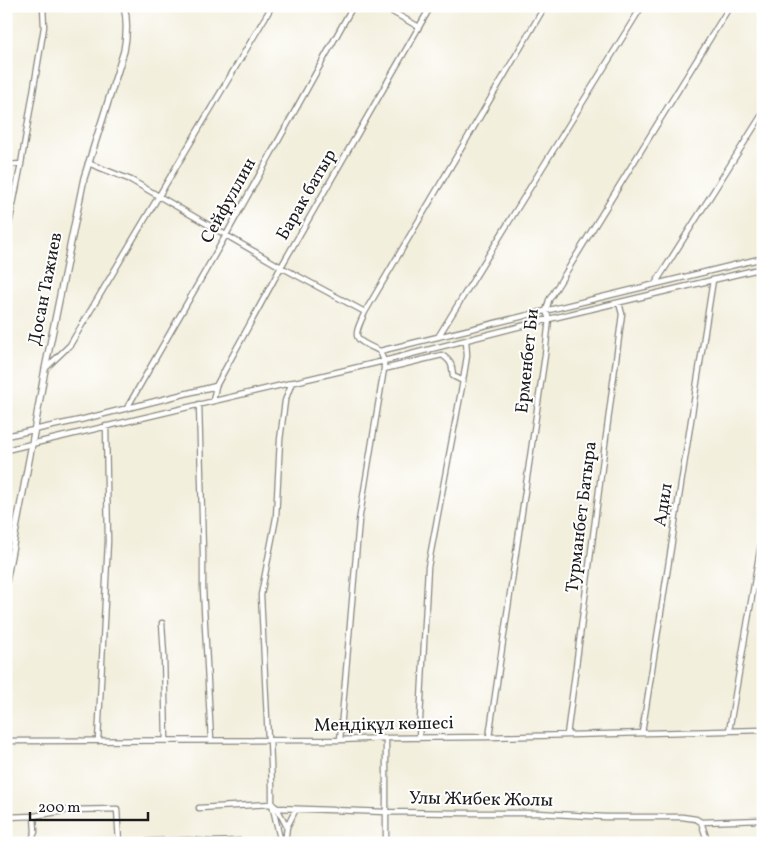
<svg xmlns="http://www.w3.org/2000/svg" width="769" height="849" font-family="Vollkorn,serif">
	<rect width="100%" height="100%" fill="#fff"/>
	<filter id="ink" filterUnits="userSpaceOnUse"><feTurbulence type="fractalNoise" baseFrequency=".02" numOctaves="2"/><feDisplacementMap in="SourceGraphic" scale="10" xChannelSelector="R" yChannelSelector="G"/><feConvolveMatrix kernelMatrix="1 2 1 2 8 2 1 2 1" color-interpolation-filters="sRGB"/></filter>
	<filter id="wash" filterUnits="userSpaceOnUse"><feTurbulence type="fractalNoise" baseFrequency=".0096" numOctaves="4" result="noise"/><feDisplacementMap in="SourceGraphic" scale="20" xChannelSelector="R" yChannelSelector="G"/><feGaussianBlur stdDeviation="1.12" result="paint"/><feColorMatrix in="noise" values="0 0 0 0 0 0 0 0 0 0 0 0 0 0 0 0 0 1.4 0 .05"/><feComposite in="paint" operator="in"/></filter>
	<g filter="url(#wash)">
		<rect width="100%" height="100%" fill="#f3efdd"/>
	</g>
	<g filter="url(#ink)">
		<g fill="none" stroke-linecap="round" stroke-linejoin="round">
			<defs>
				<path id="minor" d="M 382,6 L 419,27
					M 545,6 L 365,312 C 352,340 353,338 380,351 L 763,258
					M 88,163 L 131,180 L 281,267 L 365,312
					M 6,165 L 21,164
					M 6,240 L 21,164 L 44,27 L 43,6
					M 655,284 L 763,113
					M 438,337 L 642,6
					M 46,368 L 70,345 L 272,6
					M 384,369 L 442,355 C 452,362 452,365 453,376 L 463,381
					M 213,401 L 216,386 L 281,267 L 431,6
					M 199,404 L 203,552 L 203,588 L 211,740
					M 127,408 L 226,235 L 353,6
					M 6,436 L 80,420 L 216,386
					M 6,450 L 384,361 L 549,319 L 763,268
					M 162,623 L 164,655 L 166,741
					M 729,731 L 763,532
					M 642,733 L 713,280
					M 567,735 L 622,314 L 619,303
					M 489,737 L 545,355 L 549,319 L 546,311 L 549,300 L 730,6
					M 419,738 L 428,567 L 463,381 L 467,356 L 466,340
					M 268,740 L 261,595 L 276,518 L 280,440 L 285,401 L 292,382
					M 270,740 L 272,787 L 272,804 L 281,843
					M 340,740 L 359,521 L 384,369 L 384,361 L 380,351
					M 6,741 L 340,740 L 386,738 L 489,737 L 763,730
					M 98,741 L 108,541 L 106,426
					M 199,808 L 272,804 L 277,808 L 386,812 L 465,813 L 538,813 L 605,817 L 682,817 L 696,819 L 701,822 L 763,820
					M 277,808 L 287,827 L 285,843
					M 6,817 L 34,816 L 69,810 L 117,809 L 119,842
					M 701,822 L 708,843
					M 287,827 L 296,809
					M 30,843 L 35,832 L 34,816
					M 100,843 L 189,840 L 212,842 L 240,841 L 251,843
					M 386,843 L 386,738"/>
				<path id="tertiary" d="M 6,582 L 32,444 L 45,369 L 84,178 L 124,51 C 127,35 128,22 124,6"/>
			</defs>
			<use href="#minor" stroke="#88867c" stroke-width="7"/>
			<use href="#tertiary" stroke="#88867c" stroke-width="8"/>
			<use href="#minor" stroke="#fff" stroke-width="4.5"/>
			<use href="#tertiary" stroke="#fff" stroke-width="5.5"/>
		</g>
	</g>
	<g text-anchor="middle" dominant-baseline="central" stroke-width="4" stroke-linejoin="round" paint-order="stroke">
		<g font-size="18" fill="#1c1c1c" stroke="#fff">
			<text transform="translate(307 195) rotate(-60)">Барак батыр</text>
			<text transform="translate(229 201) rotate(-61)">Сейфуллин</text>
			<text transform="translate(46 289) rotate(-79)">Досан Тажиев</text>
			<text transform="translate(528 361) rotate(-84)">Ерменбет Би</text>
			<text transform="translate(664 505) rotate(-81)">Адил</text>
			<text transform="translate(582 517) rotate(-83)">Турманбет Батыра</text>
			<text transform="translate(384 725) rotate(-1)">Меңдіқұл көшесі</text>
			<text transform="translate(481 800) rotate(1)">Улы Жибек Жолы</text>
		</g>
	</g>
	<rect width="769" height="849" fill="none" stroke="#fff" stroke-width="25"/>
	<path d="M30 812v8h118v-8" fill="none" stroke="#1c1c1c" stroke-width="2.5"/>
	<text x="38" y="812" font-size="15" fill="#1c1c1c" stroke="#ffffff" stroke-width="4" paint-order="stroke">200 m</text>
</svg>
